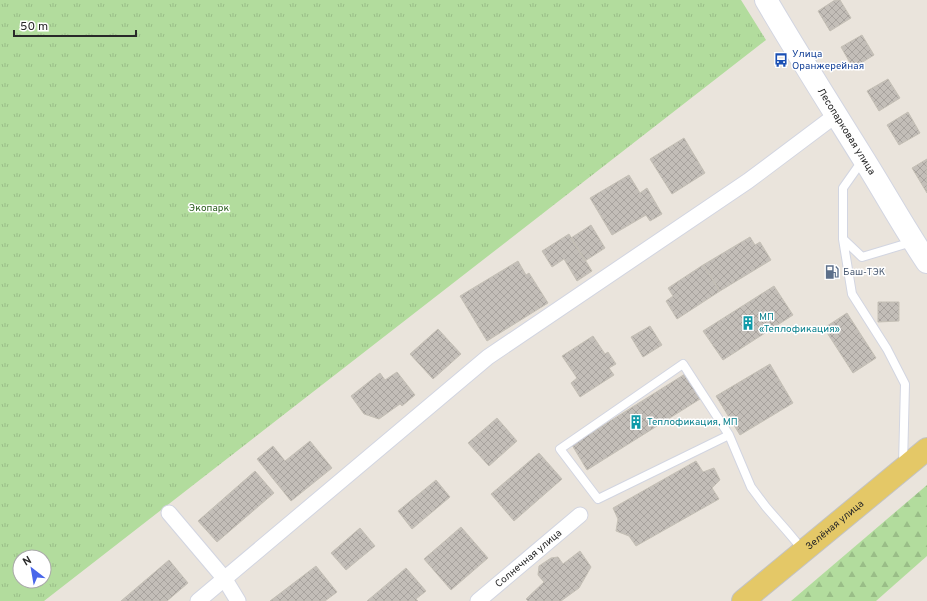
<svg xmlns="http://www.w3.org/2000/svg" width="927" height="601" font-family="Overpass,sans-serif">
	<defs>
		<pattern id="forest-firs" width="22" height="20" patternUnits="userSpaceOnUse"><rect width="22" height="20" fill="#b2dc9d"/><path d="M5 1l3.5 6h-7zM16 11l3.5 6h-7z" fill="#99bd87"/></pattern>
		<pattern id="park-tufts" width="24" height="20" patternUnits="userSpaceOnUse"><rect width="24" height="20" fill="#b2dc9d"/><path d="M3 7l-1-3M5 7V3M7 7l1-3M15 17l-1-3M17 17v-4M19 17l1-3" fill="none" stroke="#99bd87"/></pattern>
		<pattern id="building-cross-hatch" width="8" height="8" patternUnits="userSpaceOnUse"><rect width="8" height="8" fill="#c3beb8"/><path d="M0 0l8 8M0 8l8-8" fill="none" stroke="#a8a39e"/></pattern>
	</defs>
	<rect width="100%" height="100%" fill="#eae4dc"/>
	<path fill="url(#forest-firs)" d="M 927,485 L 927,556 L 876,601 L 791,601 Z"/>
	<path fill="url(#park-tufts)" fill-rule="evenodd" d="M 0,0 L 741,0 L 766,40 L 44,601 L 0,601 ZM 20,557 L 44,557 L 44,581 L 20,581 Z"/>
	<path fill="url(#building-cross-hatch)" stroke="#c5c0b6" d="M 835,0 L 840,0 L 851,18 L 830,31 L 818,11 Z
		M 862,35 L 874,55 L 853,68 L 841,47 Z
		M 888,79 L 900,98 L 879,111 L 867,91 Z
		M 908,112 L 920,133 L 899,145 L 887,125 Z
		M 684,138 L 705,173 L 672,194 L 650,159 Z
		M 927,159 L 927,193 L 912,168 Z
		M 629,175 L 640,193 L 647,188 L 662,214 L 650,221 L 646,215 L 612,235 L 590,198 Z
		M 591,225 L 605,248 L 585,261 L 571,238 Z
		M 569,234 L 592,271 L 577,281 L 564,259 L 552,267 L 542,251 Z
		M 750,237 L 755,245 L 760,242 L 771,260 L 720,291 L 703,265 Z
		M 518,261 L 526,275 L 529,273 L 548,303 L 487,341 L 460,296 Z
		M 703,265 L 720,291 L 677,319 L 666,301 L 673,296 L 668,288 Z
		M 774,286 L 793,315 L 723,360 L 703,331 Z
		M 878,302 L 899,302 L 899,321 L 878,322 Z
		M 847,313 L 876,358 L 853,373 L 824,328 Z
		M 650,326 L 662,345 L 643,357 L 631,337 Z
		M 438,329 L 461,354 L 433,379 L 410,354 Z
		M 593,336 L 605,354 L 608,352 L 616,364 L 609,368 L 614,375 L 580,397 L 571,383 L 577,378 L 562,356 Z
		M 770,364 L 793,403 L 740,435 L 716,396 Z
		M 397,372 L 415,395 L 402,406 L 400,404 L 379,419 L 364,414 L 351,396 L 380,373 L 385,380 Z
		M 685,374 L 700,399 L 587,470 L 572,445 Z
		M 497,418 L 517,441 L 489,466 L 468,443 Z
		M 310,441 L 332,468 L 291,501 L 257,459 L 273,446 L 285,461 Z
		M 539,453 L 562,479 L 514,521 L 491,494 Z
		M 696,461 L 703,472 L 714,468 L 720,480 L 712,488 L 719,499 L 636,546 L 629,536 L 616,531 L 618,519 L 613,508 Z
		M 255,471 L 274,493 L 217,542 L 198,521 Z
		M 436,480 L 450,497 L 412,529 L 398,511 Z
		M 461,527 L 488,558 L 451,590 L 424,559 Z
		M 360,528 L 375,546 L 346,570 L 331,553 Z
		M 580,551 L 591,567 L 579,588 L 561,601 L 528,601 L 526,599 L 544,582 L 538,575 L 539,566 L 551,558 L 558,557 L 563,564 Z
		M 169,560 L 188,583 L 167,601 L 121,601 Z
		M 316,566 L 337,592 L 325,601 L 270,601 Z
		M 406,568 L 426,591 L 416,599 L 418,601 L 367,601 Z"/>
	<g fill="none" stroke-linecap="round" stroke-linejoin="round">
		<defs>
			<path id="lane" d="M 862,161 L 843,188 L 843,239 L 862,257 L 912,242
				M 843,239 L 852,294 L 887,349 L 905,384 L 903,465
				M 729,435 L 598,499 L 560,449 L 683,364 L 729,435 L 751,487 L 766,507 L 787,531 L 803,550"/>
			<g id="street">
				<path d="M 169,513 L 224,578 L 238,601"/>
				<path d="M 198,601 L 488,357 L 748,181 L 836,115"/>
				<path id="s1" d="M 478,601 L 580,515"/>
			</g>
			<g id="secondary">
				<path id="s2" d="M 766,0 C 797,53 830,105 863,158 C 885,193 904,228 927,262"/>
			</g>
			<g id="primary">
				<path id="s3" d="M 743,601 L 927,449"/>
			</g>
		</defs>
		<use href="#lane" stroke="#d2d5e1" stroke-width="10"/>
		<use href="#street" stroke="#d2d5e1" stroke-width="17"/>
		<use href="#secondary" stroke="#d2d5e1" stroke-width="24"/>
		<use href="#primary" stroke="#c3c3c3" stroke-width="24"/>
		<use href="#lane" stroke="#fff" stroke-width="8"/>
		<use href="#street" stroke="#fff" stroke-width="15"/>
		<use href="#secondary" stroke="#fff" stroke-width="22"/>
		<use href="#primary" stroke="#e4c867" stroke-width="22"/>
	</g>
	<defs>
		<symbol id="bus-bare" viewBox="-9 -9 18 18"><path d="M-5-6H5V4H4V6H2V4H-2V6H-4V4H-5ZM-3.5-4V0h7V-4ZM-3.5 1.2v1.5H-2V1.2ZM2 1.2v1.5H3.5V1.2Z" fill="#1a4fb4" stroke="#fff" stroke-width="2.5" paint-order="stroke"/></symbol>
		<symbol id="fuel-bare" viewBox="-9 -9 18 18"><path d="M-5.5-6h7V0h2V4h1.3V-2.5L3-4.5l.8-.8L6-3V5H2.5V1h-1V6h-7ZM-4.2-4.7v3.2H.2V-4.7Z" fill="#5c6f8a" stroke="#fff" stroke-width="2.5" paint-order="stroke"/></symbol>
		<symbol id="building-bare" viewBox="-9 -9 18 18"><path d="M-4-6H4V6H1V3H-1V6H-4ZM-2.5-4.3h1.7v1.8h-1.7ZM.8-4.3h1.7v1.8H.8ZM-2.5-1h1.7V.8h-1.7ZM.8-1h1.7V.8H.8Z" fill="#0f9aa8" stroke="#fff" stroke-width="2.5" paint-order="stroke"/></symbol>
	</defs>
	<g fill-rule="evenodd">
		<use href="#bus-bare" x="771" y="50" width="20" height="20"/>
		<use href="#fuel-bare" x="822" y="262" width="20" height="20"/>
		<use href="#building-bare" x="738" y="313" width="20" height="20"/>
		<use href="#building-bare" x="626" y="412" width="20" height="20"/>
	</g>
	<g text-anchor="middle" dominant-baseline="central" stroke-width="3" stroke-linejoin="round" paint-order="stroke">
		<g font-size="10" fill="#164399" stroke="#fff" text-anchor="start">
			<text x="792" y="54">Улица<tspan x="792" dy="12">Оранжерейная</tspan></text>
		</g>
		<g font-size="10" fill="#292929" stroke="#fff">
			<text stroke="none"><textPath href="#s2" startOffset="154">Лесопарковая улица</textPath></text>
			<text stroke="none"><textPath href="#s3" startOffset="119">Зелёная улица</textPath></text>
			<text stroke="none"><textPath href="#s1" startOffset="66">Солнечная улица</textPath></text>
		</g>
		<g font-size="10" fill="#2d6020" stroke="#fff">
			<text x="209" y="208">Экопарк</text>
		</g>
		<g font-size="10" fill="#4e5e75" stroke="#fff" text-anchor="start">
			<text x="843" y="272">Баш-ТЭК</text>
		</g>
		<g font-size="10" fill="#0d838f" stroke="#fff" text-anchor="start">
			<text x="759" y="317">МП<tspan x="759" dy="12">«Теплофикация»</tspan></text>
			<text x="647" y="422">Теплофикация, МП</text>
		</g>
	</g>
	<g transform="translate(32 569) rotate(329)"><circle r="19" fill="#ffffff" stroke="#a9a9a9"/>
	<path d="M0-3L7 15L0 10L-7 15Z" fill="#4966ea"/>
	<text y="-6" font-size="11" font-weight="bold" text-anchor="middle" fill="#292929">N</text>
	</g>
	<path d="M14 30v6h122v-6" fill="none" stroke="#292929" stroke-width="2"/>
	<text x="20" y="30" font-size="12" fill="#292929" stroke="#ffffff" stroke-width="3" paint-order="stroke">50 m</text>
</svg>
